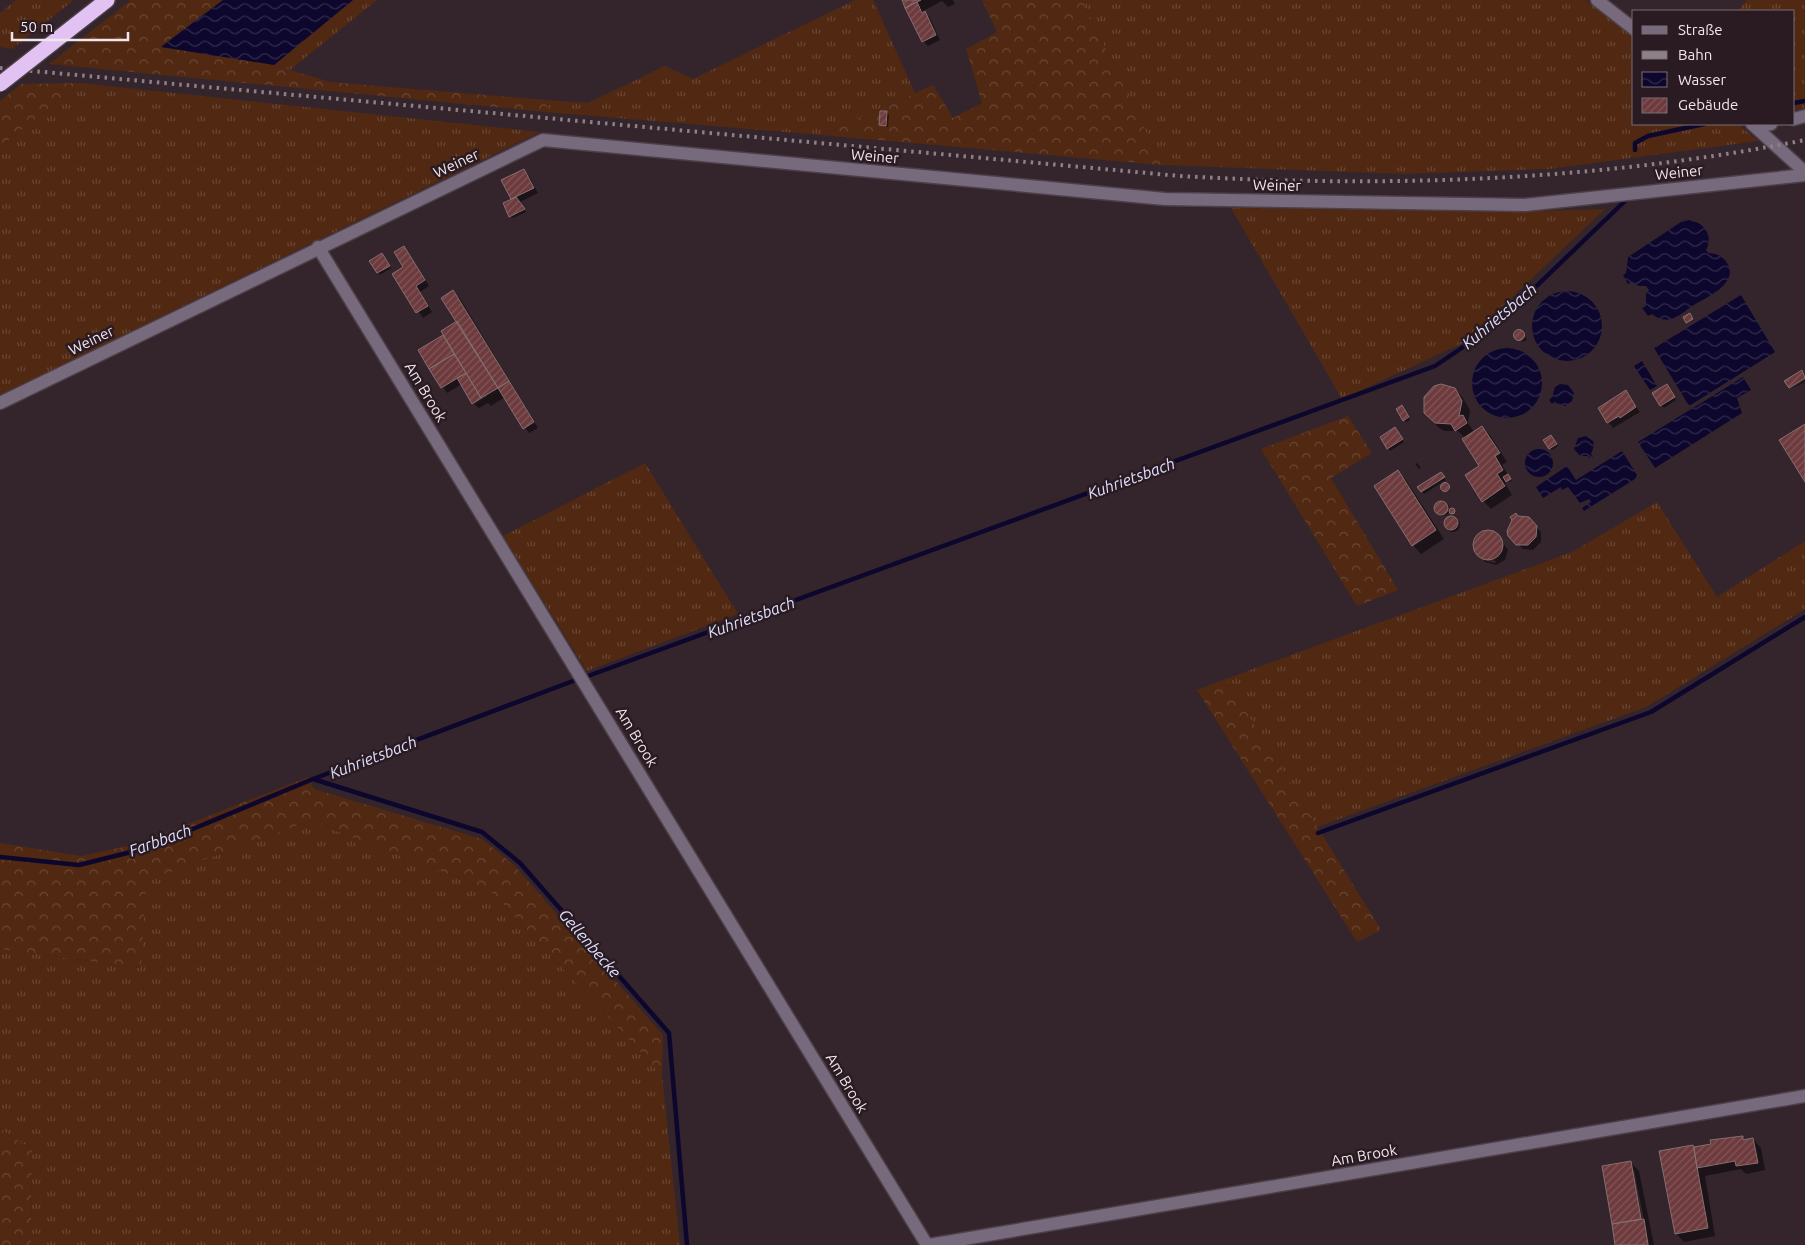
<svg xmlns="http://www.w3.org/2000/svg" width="1805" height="1245" font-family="Ubuntu,sans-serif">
	<defs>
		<pattern id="grass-tufts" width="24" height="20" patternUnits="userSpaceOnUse" patternTransform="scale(1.25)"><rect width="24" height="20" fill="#512811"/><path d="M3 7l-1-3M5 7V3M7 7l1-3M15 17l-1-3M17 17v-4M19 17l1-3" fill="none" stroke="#6a4734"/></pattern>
		<pattern id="forest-crowns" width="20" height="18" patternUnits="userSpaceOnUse" patternTransform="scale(1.25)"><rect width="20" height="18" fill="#512811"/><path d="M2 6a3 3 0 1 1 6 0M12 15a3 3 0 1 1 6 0" fill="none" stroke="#6a4734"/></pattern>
		<pattern id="water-waves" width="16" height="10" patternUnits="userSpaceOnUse" patternTransform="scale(1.25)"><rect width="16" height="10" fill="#0d072d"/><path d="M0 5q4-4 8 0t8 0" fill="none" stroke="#312b4c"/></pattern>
		<pattern id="building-hatch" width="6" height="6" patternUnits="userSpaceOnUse" patternTransform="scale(1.25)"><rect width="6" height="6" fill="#6d3a3d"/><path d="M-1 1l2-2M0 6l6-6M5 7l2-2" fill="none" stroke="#825659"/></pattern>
	</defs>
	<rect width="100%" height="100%" fill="#34252d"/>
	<path fill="url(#grass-tufts)" d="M 16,0 L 74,0 L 12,49 L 0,47 L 0,13 Z
		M 353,0 L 377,0 L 290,70 L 274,65 Z
		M 855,0 L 873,0 L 915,93 L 821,135 L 546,112 L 547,100 L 588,103 L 665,66 L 693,79 Z
		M 1082,0 L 1586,0 L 1634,36 L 1634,124 L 1738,124 L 1758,141 L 1549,169 L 1403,174 L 1162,165 Z
		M 1747,0 L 1805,0 L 1805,108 L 1794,110 L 1794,11 L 1737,11 Z
		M 81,83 L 540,132 L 0,395 L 0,147 Z
		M 1231,208 L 1509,212 L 1605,209 L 1465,342 L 1342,399 Z
		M 645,463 L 738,614 L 587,671 L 503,536 Z
		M 1657,502 L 1717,597 L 1805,541 L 1805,609 L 1646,707 L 1317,827 L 1226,679 L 1572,552 Z
		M 310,821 L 490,890 L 662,1075 L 680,1245 L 31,1245 L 32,1149 L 0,1129 L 0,949 L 140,968 L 146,881 Z"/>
	<path fill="url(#forest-crowns)" d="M 131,0 L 223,0 L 161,46 L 274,65 L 330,82 L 547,100 L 546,112 L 49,64 Z
		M 982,0 L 1082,0 L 1162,165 L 821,135 L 933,85 L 953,118 L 982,103 L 966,49 L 997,32 Z
		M 81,83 L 0,147 L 0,101 L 21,84 Z
		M 1348,416 L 1372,453 L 1331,478 L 1398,590 L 1357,606 L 1261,449 Z
		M 1226,679 L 1381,930 L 1357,942 L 1197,690 Z
		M 308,777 L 314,789 L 482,839 L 514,865 L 663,1035 L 662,1075 L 490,890 L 310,821 L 146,881 L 141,968 L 0,949 L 0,843 L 81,856 L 137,844 Z
		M 0,1129 L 32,1149 L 31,1245 L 0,1245 Z"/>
	<path fill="url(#water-waves)" d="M 223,0 L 353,0 L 274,65 L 161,47 Z
		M 1689,220 C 1704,222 1714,236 1706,250 L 1708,253 C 1715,253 1720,255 1725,260 C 1742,282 1709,296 1694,305 C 1687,309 1679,317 1671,319 C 1664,321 1657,318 1652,314 L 1648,316 L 1642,308 L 1646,306 L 1646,294 L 1649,290 L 1646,286 L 1639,286 L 1632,282 L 1628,284 L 1623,275 L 1626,273 L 1628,257 L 1681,222 Z
		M1532 326a35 35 0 1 1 70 0a35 35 0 1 1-70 0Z
		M 1741,295 L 1775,352 L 1689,406 L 1654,348 Z
		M1472 383a35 35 0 1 1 70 0a35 35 0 1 1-70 0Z
		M 1642,361 L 1657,386 L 1650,390 L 1634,366 Z
		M 1743,377 L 1751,390 L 1737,398 L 1742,413 L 1655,468 L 1638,442 Z
		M 1560,384 L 1568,385 L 1574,393 L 1572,401 L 1565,406 L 1554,402 L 1552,404 L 1549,400 L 1552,397 L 1555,387 Z
		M 1586,436 L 1593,441 L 1594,446 L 1591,454 L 1593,457 L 1589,458 L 1588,456 L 1580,456 L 1574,449 L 1578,438 Z
		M1525 463a14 14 0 1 1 28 0a14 14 0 1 1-28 0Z
		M 1622,451 L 1637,475 L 1635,479 L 1584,511 L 1582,508 L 1591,502 L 1589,499 L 1580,503 L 1568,487 L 1562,490 L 1561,487 L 1543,498 L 1536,487 L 1567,466 L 1576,480 Z"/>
	<path fill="#0007" d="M 903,0 L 953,0 L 955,4 L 948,7 L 942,1 L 923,11 L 930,18 L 940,40 L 928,46 L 923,41 Z
		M 887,113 L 889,115 L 888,127 L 881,125 Z
		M 524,170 L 529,176 L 538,193 L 520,202 L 526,212 L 513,218 L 510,216 L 512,198 Z
		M 404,247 L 429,286 L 420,292 L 432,312 L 423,318 L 394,274 L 405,268 Z
		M 384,257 L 391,268 L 380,275 L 371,261 Z
		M 453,292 L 461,300 L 538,428 L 529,433 L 505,397 L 491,406 L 488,403 L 479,408 L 474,404 L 487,396 L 486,394 L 473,402 L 462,384 L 447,393 L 420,350 L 443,336 L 447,340 L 457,322 Z
		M 1519,329 L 1522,331 L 1527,340 L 1522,342 L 1519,340 L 1515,333 Z
		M 1805,380 L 1805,382 L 1791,389 Z
		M 1441,385 L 1455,389 L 1463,398 L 1470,410 L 1468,423 L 1474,432 L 1482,427 L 1490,435 L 1507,462 L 1502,465 L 1512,481 L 1505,483 L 1512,495 L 1491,509 L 1483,501 L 1481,467 L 1465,438 L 1458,431 L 1444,431 L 1438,427 L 1430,418 L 1424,405 L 1429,392 Z
		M 1669,388 L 1676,400 L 1664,408 L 1654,394 Z
		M 1626,392 L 1640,412 L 1613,428 L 1599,408 Z
		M 1404,409 L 1410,420 L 1406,422 L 1404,420 Z
		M 1397,431 L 1404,442 L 1390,451 L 1381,438 Z
		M 1553,438 L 1558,446 L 1552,450 L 1550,448 Z
		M 1417,463 L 1421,468 L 1419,469 L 1415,464 Z
		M 1398,472 L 1406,480 L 1444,539 L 1421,554 L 1413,545 Z
		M 1443,475 L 1446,480 L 1424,494 L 1419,487 Z
		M1442.5 488a3.5 3.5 0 1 1 7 0a3.5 3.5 0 1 1-7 0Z
		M1436 509a7 7 0 1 1 14 0a7 7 0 1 1-14 0Z
		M 1518,517 L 1534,524 L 1541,532 L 1541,542 L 1533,550 L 1523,549 L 1510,536 Z
		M1446 525a7 7 0 1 1 14 0a7 7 0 1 1-14 0Z
		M 1487,532 L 1497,534 L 1508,550 L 1505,560 L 1496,565 L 1485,562 L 1483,560 L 1495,563 L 1496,561 L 1481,557 L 1474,547 L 1477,537 Z
		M 1742,1137 L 1746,1141 L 1753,1139 L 1761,1148 L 1765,1170 L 1746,1174 L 1741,1169 L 1705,1176 L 1715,1236 L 1684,1242 L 1676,1233 L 1661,1152 L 1713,1145 Z
		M 1631,1163 L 1639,1171 L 1654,1245 L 1649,1245 L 1634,1170 L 1632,1170 L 1646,1245 L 1616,1245 L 1603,1167 Z"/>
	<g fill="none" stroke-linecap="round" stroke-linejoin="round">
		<path stroke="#0d072d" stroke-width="4.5" d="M 1794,103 L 1805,101
			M 1635,150 L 1635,143 L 1648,136 L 1704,124
			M 588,676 L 1435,366 L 1478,337 L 1523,299 L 1626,200
			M 313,779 L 482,832 L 520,863 L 669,1033 L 687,1245
			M 1318,833 L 1651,712 L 1805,617
			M 0,857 L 79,865 L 147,848 L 313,779 L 573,681"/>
	</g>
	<path fill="url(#building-hatch)" stroke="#856f6f" d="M 902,0 L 921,0 L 905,8 Z
		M 917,2 L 922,13 L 925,11 L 936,35 L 922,42 L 905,8 Z
		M 880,111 L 887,111 L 886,126 L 879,125 Z
		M 524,169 L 534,188 L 511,199 L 501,180 Z
		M 516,197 L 525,209 L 509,217 L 503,203 Z
		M 404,246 L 425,280 L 416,286 L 428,306 L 416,313 L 392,274 L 403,267 L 394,252 Z
		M 382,253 L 390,266 L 377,273 L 369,261 Z
		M 453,290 L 509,381 L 498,388 L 441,298 Z
		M 1690,313 L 1693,319 L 1686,323 L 1683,317 Z
		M 457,321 L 498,388 L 481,398 L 441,331 Z
		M1513.5 335a5.5 5.5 0 1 1 11 0a5.5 5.5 0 1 1-11 0Z
		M 443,335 L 454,354 L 429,369 L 418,350 Z
		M 454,354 L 466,373 L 441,388 L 429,369 Z
		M 1802,370 L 1805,378 L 1789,388 L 1784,381 Z
		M 466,373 L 481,398 L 472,404 L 457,378 Z
		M 509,381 L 534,422 L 523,429 L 498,388 Z
		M 1441,384 L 1455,388 L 1462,401 L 1459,416 L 1463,415 L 1467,423 L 1455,431 L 1451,424 L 1435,423 L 1424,413 L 1424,397 L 1434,386 Z
		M 1667,384 L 1675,397 L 1660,406 L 1652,393 Z
		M 1626,390 L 1636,407 L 1620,418 L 1619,416 L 1607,423 L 1598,408 Z
		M 1402,405 L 1409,417 L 1403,421 L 1396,409 Z
		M 1805,424 L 1805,482 L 1779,440 Z
		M 1482,426 L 1500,453 L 1495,456 L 1503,470 L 1497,474 L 1505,486 L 1482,502 L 1465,475 L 1479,466 L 1462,439 Z
		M 1395,427 L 1403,439 L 1387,449 L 1380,437 Z
		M 1551,435 L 1557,444 L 1549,449 L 1543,440 Z
		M 1398,470 L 1436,530 L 1412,546 L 1374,486 Z
		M 1441,472 L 1445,477 L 1421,492 L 1417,487 Z
		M 1508,474 L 1511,479 L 1506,482 L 1503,477 Z
		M1440.5 487a4.5 4.5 0 1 1 9 0a4.5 4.5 0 1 1-9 0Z
		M1434 508a7 7 0 1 1 14 0a7 7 0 1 1-14 0Z
		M1449 511a3 3 0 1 1 6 0a3 3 0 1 1-6 0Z
		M 1516,513 L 1518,516 L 1529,517 L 1537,526 L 1536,537 L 1528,545 L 1516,545 L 1508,536 L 1507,531 L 1512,520 L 1510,517 Z
		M1444 523a7 7 0 1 1 14 0a7 7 0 1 1-14 0Z
		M1473 545a15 15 0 1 1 30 0a15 15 0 1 1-30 0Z
		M 1743,1136 L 1743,1140 L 1753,1138 L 1758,1163 L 1736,1166 L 1735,1161 L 1697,1168 L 1694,1147 L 1711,1144 L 1710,1140 Z
		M 1693,1145 L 1708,1228 L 1675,1234 L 1659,1151 Z
		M 1631,1161 L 1641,1219 L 1612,1224 L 1602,1166 Z
		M 1644,1219 L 1648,1245 L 1615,1245 L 1612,1224 Z"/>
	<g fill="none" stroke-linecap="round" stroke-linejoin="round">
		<defs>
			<path id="minor" d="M 1597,0 L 1634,29
				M 1794,119 L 1805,116
				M 1752,124 L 1805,172
				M 1756,127 L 1771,124
				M 318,247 L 927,1245
				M 0,403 L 543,140 L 1165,199 L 1525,205 L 1805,175
				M 929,1245 L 1805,1096"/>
			<path id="highway" d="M 51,44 L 107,0"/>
		</defs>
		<use href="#minor" stroke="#4e4048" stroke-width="15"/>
		<use href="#highway" stroke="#4e4048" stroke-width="18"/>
		<use href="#minor" stroke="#776a7d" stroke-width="12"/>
		<use href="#highway" stroke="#e2c2f2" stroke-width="15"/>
		<path stroke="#8d8087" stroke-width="4" stroke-dasharray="2.5 5" stroke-linecap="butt" d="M 0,68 L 1180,176 C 1390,188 1598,181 1805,140"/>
		<defs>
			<path id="highway-bridge" d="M 0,84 L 51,44"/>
		</defs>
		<use href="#highway-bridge" stroke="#4e4048" stroke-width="18" stroke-linecap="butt"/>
		<use href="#highway-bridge" stroke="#e2c2f2" stroke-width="15"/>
	</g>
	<g text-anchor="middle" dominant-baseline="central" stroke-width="5" stroke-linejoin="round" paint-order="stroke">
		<g font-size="15" fill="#f0e5eb" stroke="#2a1b23">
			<text transform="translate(875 156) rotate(5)">Weiner</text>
			<text transform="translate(456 163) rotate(-25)">Weiner</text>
			<text transform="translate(1679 172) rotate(-6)">Weiner</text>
			<text transform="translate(1277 185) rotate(1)">Weiner</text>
			<text transform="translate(91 340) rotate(-26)">Weiner</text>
			<text transform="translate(426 392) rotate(59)">Am Brook</text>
			<text transform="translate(637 737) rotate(59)">Am Brook</text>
			<text transform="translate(847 1083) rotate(59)">Am Brook</text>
			<text transform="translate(1364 1155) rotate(-10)">Am Brook</text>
		</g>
		<g font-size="16" font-style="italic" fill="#dee0fe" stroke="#2a1b23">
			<text transform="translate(1499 316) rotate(-40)">Kuhrietsbach</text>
			<text transform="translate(1131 478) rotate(-20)">Kuhrietsbach</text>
			<text transform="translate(751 617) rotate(-20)">Kuhrietsbach</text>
			<text transform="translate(373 757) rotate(-21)">Kuhrietsbach</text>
			<text transform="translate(160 840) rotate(-20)">Farbbach</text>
			<text transform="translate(590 943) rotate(49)">Gellenbecke</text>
		</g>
	</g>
	<rect x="1632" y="10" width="162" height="115" fill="#2a1b23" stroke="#796c73"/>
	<rect x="1642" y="26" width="25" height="8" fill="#776a7d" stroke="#796c73"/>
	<text x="1678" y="35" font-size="15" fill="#f0e5eb">Straße</text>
	<rect x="1642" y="51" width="25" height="8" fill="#8d8087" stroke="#796c73"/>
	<text x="1678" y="60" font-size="15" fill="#f0e5eb">Bahn</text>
	<rect x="1642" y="72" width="25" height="15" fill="url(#water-waves)" stroke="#796c73"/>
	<text x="1678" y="85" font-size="15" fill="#f0e5eb">Wasser</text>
	<rect x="1642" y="98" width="25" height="15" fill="url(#building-hatch)" stroke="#796c73"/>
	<text x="1678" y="110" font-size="15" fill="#f0e5eb">Gebäude</text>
	<path d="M12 32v8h116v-8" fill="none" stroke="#f0e5eb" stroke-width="2.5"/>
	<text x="20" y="32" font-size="15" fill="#f0e5eb" stroke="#2a1b23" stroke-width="4" paint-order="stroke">50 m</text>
</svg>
